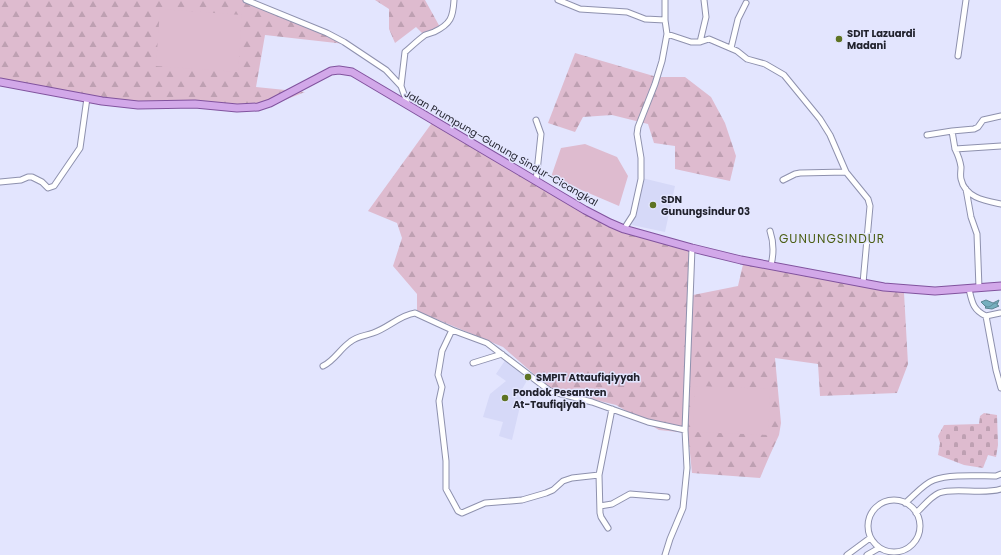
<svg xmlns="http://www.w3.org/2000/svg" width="1001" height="555" font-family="Poppins,sans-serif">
	<defs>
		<pattern id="forest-firs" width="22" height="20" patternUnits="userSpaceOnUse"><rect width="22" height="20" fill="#debbcf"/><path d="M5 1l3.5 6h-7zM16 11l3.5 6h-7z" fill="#bea0b2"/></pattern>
		<pattern id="cemetery-stones" width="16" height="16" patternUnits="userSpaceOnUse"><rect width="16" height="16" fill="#debbcf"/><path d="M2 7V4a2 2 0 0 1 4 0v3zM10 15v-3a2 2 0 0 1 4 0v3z" fill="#bea0b2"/></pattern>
		<pattern id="water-waves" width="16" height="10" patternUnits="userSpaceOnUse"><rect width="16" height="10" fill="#76afbf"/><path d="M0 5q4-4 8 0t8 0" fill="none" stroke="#608e9c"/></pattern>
	</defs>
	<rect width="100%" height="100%" fill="#e3e5fe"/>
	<path fill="#d6d9f8" d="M 642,178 L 675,186 L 665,232 L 632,225 Z
		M 506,359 L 529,377 L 521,391 L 521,402 L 512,440 L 499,436 L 503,422 L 483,417 L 490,394 L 506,381 L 496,374 Z"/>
	<path fill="url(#forest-firs)" d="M 0,0 L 243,0 L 306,24 L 345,44 L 265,35 L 256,87 L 305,92 L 272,105 L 233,111 L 119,102 L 0,80 Z
		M 375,0 L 425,0 L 441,29 L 424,35 L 416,27 L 395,43 L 389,29 L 389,9 Z
		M 575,53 L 657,77 L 685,77 L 711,97 L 725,123 L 736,156 L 730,181 L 675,169 L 675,146 L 654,143 L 648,124 L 612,115 L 583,117 L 575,132 L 548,123 Z
		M 434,120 L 619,226 L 695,247 L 693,295 L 738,286 L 744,260 L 904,293 L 908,364 L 897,393 L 820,396 L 818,364 L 775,358 L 781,423 L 779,435 L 769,457 L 760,478 L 692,473 L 688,433 L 659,430 L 616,405 L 551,389 L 503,347 L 417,311 L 417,294 L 393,266 L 402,238 L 397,223 L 368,211 Z"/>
	<path fill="url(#cemetery-stones)" d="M 984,413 L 997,415 L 998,445 L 996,457 L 988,455 L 983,468 L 964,465 L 938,455 L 940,443 L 938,436 L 944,425 L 979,424 L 980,416 Z"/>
	<path fill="#debbcf" d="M 160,9 L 242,15 L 238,72 L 156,66 Z
		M 585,144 L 617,157 L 628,176 L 619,206 L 551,177 L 561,148 Z
		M 695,386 L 770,389 L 768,435 L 693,432 Z"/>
	<path fill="url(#water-waves)" stroke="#5c8593" d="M 986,300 L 993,303 L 999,300 L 997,305 L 999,306 L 992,309 L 985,308 L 986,307 L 981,302 Z"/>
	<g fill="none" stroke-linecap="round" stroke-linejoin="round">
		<defs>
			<path id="minor" d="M 246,0 L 327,33 L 344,42 L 386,70 L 401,86 L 408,105
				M 558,0 L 580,9 L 627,12 L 645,19 L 665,20
				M 667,34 L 691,42 L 700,42 L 709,39 L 737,51 L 747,59 L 765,64 L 784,75 L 820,119 L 830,135 L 846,172 L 868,199 L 870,206 L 863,283
				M 700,42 L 706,17 L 704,0
				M 731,48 L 738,19 L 746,3
				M 958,56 L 966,0
				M 401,86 L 405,52 C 412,46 418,40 425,35 C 428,34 431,33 434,32 C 451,24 453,17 454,0
				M 952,131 L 974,129 L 978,127 L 983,120 L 1001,116
				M 927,135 L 952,131 L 955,149 L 1001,146
				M 955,149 C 958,155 960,160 961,167 C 961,171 960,175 961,179 C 965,198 986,201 1001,204
				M 783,180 L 795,174 L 800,173 L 846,172
				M 536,181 L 541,134 L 536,120
				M 0,182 L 21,180 L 28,177 L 32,177 L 42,182 L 48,188 L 54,186 L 80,148 L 87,98
				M 966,189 L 971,217 L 977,234 L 979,288
				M 624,229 L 633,215 L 641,179 L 641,158 L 637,134 L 638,127 L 655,84 L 662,61 L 667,34 L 665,20 L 665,0
				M 770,231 C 774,243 774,253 771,265
				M 969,289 C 972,302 973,310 986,316 L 996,370 L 1001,388
				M 986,316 L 1000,313
				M 452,330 L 442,351 L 438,375 L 442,387 L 439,401 L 446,461 L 446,489 L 458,511 L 462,513 L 485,503 L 522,500 L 546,493 L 553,490 L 563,481 L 572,478 L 599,475
				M 473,363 L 502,354
				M 323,366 C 334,361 340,349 350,342 C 357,336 365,336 373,333 C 388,328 400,315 415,313 L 452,330 L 487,343 L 550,391 L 592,402 L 648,422 L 685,430
				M868 526a26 26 0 1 1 52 0a26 26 0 1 1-52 0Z
				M 905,503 C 914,496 923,484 934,480 C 949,474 978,476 996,476 L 1001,474
				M 600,506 L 612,504 L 630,494 L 667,497
				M 916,513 C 923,507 930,497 939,493 C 954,487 983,495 1001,489
				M 608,528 L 601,517 L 600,513 L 599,475 L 612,409
				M 665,555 L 670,539 L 683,508 L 687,468 L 685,430 L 692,248
				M 847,555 L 870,538
				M 867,555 L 879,548"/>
			<path id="major" d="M 0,82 L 102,101 L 138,105 L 195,104 L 237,108 L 258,107 L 270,103 L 331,71 L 339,70 L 352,72 L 585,210 L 610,223 L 624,229 L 692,248 L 741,260 L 884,287 L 935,291 L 1001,286"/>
		</defs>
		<use href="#minor" stroke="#8e91ae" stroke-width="7"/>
		<use href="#major" stroke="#81539e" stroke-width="9"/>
		<use href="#minor" stroke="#fff" stroke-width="5"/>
		<use href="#major" stroke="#d2a8e9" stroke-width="7"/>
	</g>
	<g fill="#5e7323" stroke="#e3e5fe" stroke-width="1.5">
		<circle cx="839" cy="39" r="4"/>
		<circle cx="653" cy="205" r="4"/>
		<circle cx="528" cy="377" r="4"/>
		<circle cx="505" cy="398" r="4"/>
	</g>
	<g text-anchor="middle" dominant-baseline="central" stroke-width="3" stroke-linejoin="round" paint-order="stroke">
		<g font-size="10" font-weight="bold" fill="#21222d" stroke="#e3e5fe" text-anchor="start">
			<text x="847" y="33">SDIT Lazuardi<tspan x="847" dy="12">Madani</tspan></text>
			<text x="661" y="199">SDN<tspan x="661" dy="12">Gunungsindur 03</tspan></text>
			<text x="536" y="377">SMPIT Attaufiqiyyah</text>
			<text x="513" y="392">Pondok Pesantren<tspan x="513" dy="12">At-Taufiqiyah</tspan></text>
		</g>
		<g font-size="10" fill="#21222d" stroke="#e3e5fe">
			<text transform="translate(501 148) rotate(30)">Jalan Prumpung–Gunung Sindur–Cicangkal</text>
		</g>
		<g font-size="12" letter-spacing="1" fill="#4c5f15" stroke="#e3e5fe">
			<text x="832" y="238">GUNUNGSINDUR</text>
		</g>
	</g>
</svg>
